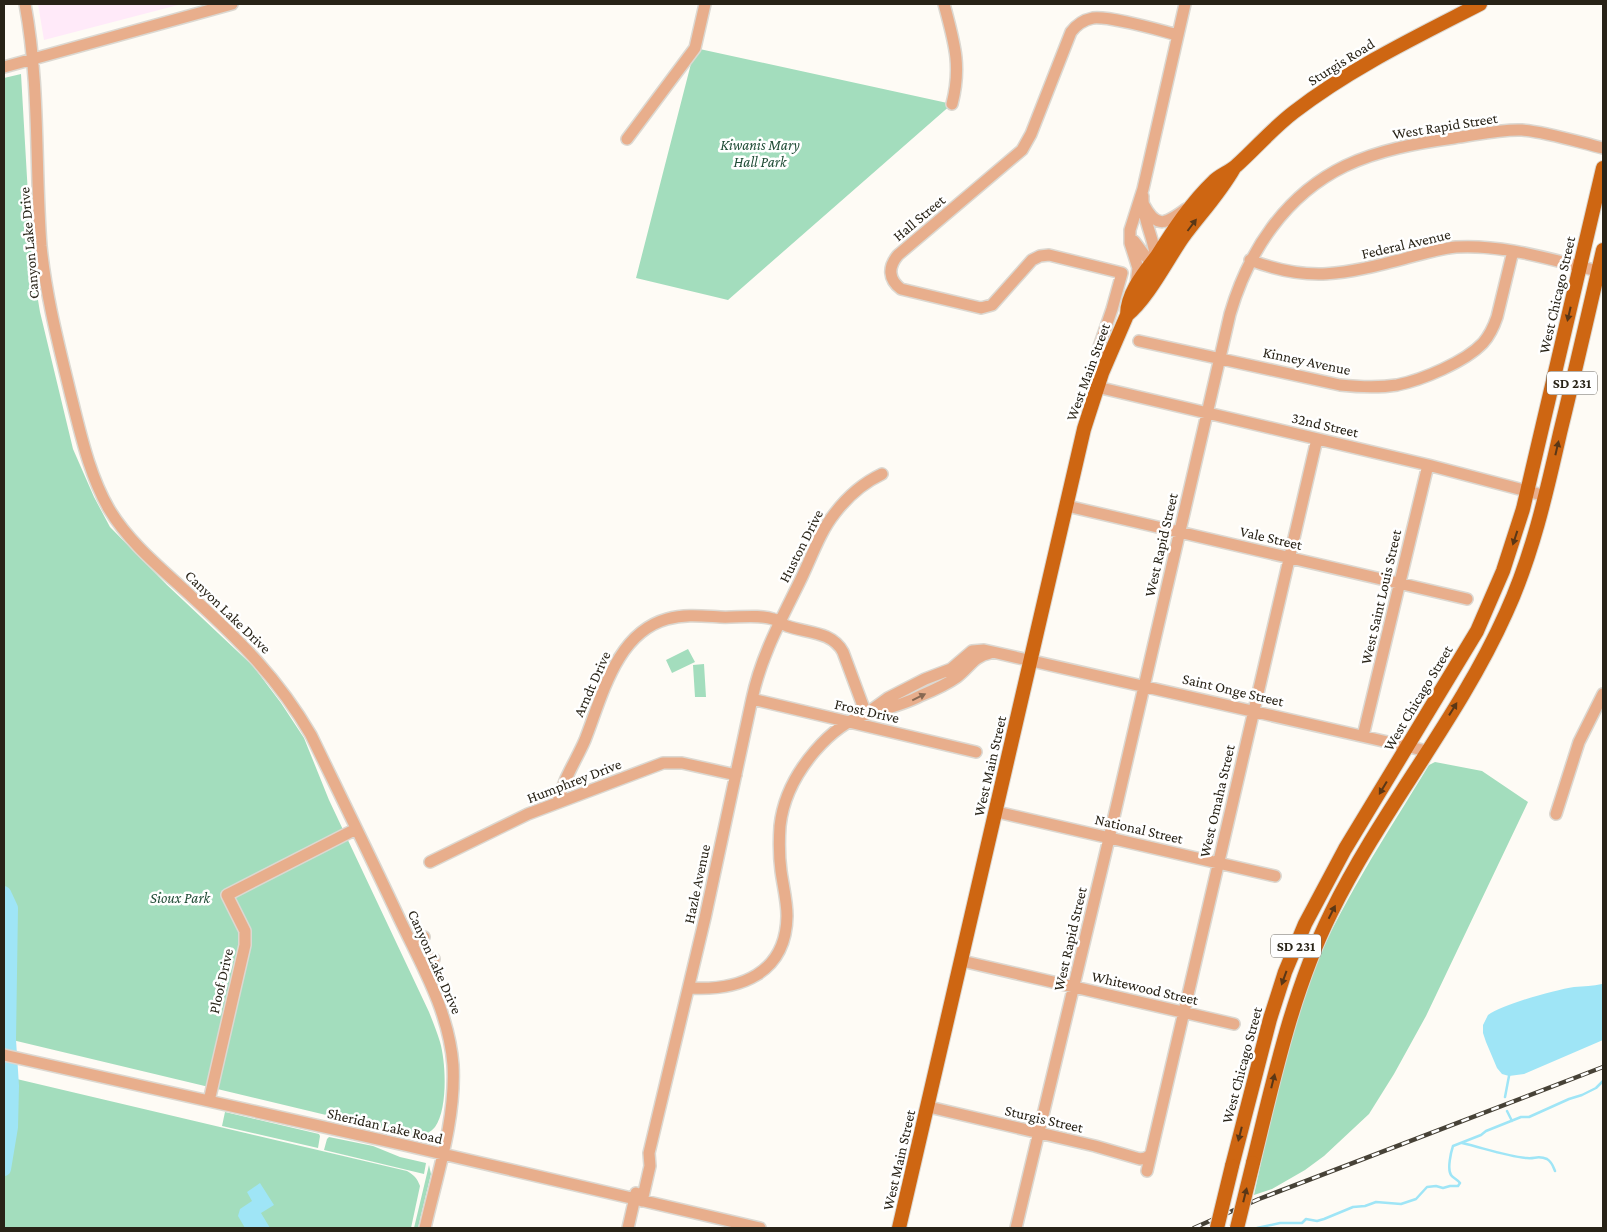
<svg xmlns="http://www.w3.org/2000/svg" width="1607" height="1232" font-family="'Crimson Pro',serif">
	<rect width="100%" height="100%" fill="#fefbf5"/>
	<path fill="#ffeaf9" d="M 38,4 L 182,4 L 44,40 Z"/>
	<path fill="#a3ddbd" d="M 695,48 L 952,104 L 728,300 L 636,278 Z
		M 21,74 L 32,264 L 40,312 L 73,449 L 94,497 L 110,527 L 167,585 L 253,666 L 281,703 L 304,738 L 329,800 L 429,1012 C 433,1022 437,1032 440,1042 C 446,1062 448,1109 435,1127 C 430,1133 425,1134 418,1137 L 4,1038 L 4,78 Z
		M 688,649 L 695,662 L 672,673 L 666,660 Z
		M 704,664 L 706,697 L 695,697 L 693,665 Z
		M 1435,762 L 1482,771 L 1528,802 L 1426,1016 L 1394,1074 L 1369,1114 L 1324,1156 L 1305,1170 L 1272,1189 L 1254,1195 C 1270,1124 1282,1052 1308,984 C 1338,906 1386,836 1429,765 Z
		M 4,1076 L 407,1171 C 414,1175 417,1178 420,1186 L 411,1228 L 4,1228 Z
		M 225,1112 L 319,1134 L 320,1136 L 318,1148 L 222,1126 Z
		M 329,1137 L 373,1146 L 400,1157 L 426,1163 L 424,1174 L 324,1150 L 327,1139 Z
		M 429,1165 L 431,1174 L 418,1228 L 414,1228 Z"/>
	<path fill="#9fe5f6" d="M 1602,984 L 1603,984 L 1603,1040 L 1524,1074 L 1509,1076 L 1502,1074 L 1497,1068 L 1486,1042 L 1483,1033 L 1483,1025 L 1488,1015 C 1503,1004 1555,990 1574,987 C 1584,986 1593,986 1602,984 Z
		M 260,1183 L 274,1205 L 261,1213 L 270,1228 L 245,1228 L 238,1216 L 240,1209 L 252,1201 L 247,1192 Z"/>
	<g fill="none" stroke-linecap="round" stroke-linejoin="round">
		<path stroke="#9fe5f6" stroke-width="2.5" d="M 1505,1097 L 1509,1076
			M 1507,1111 L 1512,1121
			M 1462,1143 C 1484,1148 1505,1156 1527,1158 C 1535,1159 1538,1155 1547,1159 C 1552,1162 1553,1166 1555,1171
			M 1257,1228 L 1280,1223 L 1302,1223 L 1306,1219 L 1317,1221 L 1324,1219 L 1353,1207 L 1365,1206 L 1376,1202 L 1401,1204 L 1416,1199 L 1427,1187 L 1436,1186 L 1443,1188 L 1450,1186 L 1458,1186 L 1460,1183 C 1457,1179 1453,1178 1451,1175 C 1447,1169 1451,1152 1453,1146 L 1481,1135 L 1486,1131 L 1521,1117 L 1529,1117 L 1569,1099 L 1582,1095 L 1596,1088 L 1603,1081"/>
		<path stroke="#9fe5f6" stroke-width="14" d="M 4,893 L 11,908 L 9,1040 L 12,1086 L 11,1127 L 4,1169"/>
		<defs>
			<path id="minor" d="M 25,4 C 40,84 35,166 41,246 C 46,297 59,346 71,396 C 81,435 89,474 109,509 C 130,544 162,569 191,596 C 239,640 278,678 311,735 C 341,797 371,858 400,920 C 422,966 449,1012 453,1065 C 456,1120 437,1175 425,1228
				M 944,4 C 954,42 962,65 952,104
				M 4,67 L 232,4
				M 627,139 L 695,48 L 705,4
				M 1143,196 C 1142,222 1156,240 1156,263
				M 1144,205 C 1157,230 1167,223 1186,209
				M 1134,241 L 1146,257 L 1162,256
				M 1250,260 C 1309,283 1345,274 1403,259 C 1421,254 1438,249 1456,247 C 1504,244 1552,260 1598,271
				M 1136,284 L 1138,268 L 1130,243 L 1130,230 L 1143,189 L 1185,4
				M 1139,341 L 1340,385 C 1359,387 1378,388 1397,385 C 1422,380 1465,362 1483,343 C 1490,335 1494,326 1497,317 L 1513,251
				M 1108,357 L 1100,354 L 1098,351 L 1099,347 L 1112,309 L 1122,273 L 1049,255 L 1040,256 L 1032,260 L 992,305 L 981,308 L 901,289 C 888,279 888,267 898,255 L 1022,150 L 1031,134 L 1071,32 C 1077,24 1083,20 1093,18 C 1111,16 1158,30 1178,35
				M 1097,387 L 1428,465 L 1546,496
				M 1067,506 L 1467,599
				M 752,699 L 976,752
				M 866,714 L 888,698 L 925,679 L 951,669 L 972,651 L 984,650 L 1427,751
				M 1363,736 L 1428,465
				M 558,802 C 563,779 576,761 585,740 C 602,697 616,633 667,619 C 685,614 702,616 720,617 C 735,618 760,614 773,619 C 778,620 782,624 787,626 C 806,633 832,631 843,652 L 866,714
				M 997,812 L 1275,876
				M 1556,814 L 1579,742 L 1603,694
				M 430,862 L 528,814 L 663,763 L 682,763 L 736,775
				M 411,942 L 424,937
				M 962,961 L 1234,1024
				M 422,964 L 434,959
				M 689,988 C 740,991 786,974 787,916 C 787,901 783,886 781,871 C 779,856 779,841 780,826 C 783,798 797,772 815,751 C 828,736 847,720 867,714 C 885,709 903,705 920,696 C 932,691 946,685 957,677 C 969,668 974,656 990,653
				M 4,1055 L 404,1145 L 760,1228
				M 209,1101 L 245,945 L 245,931 L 227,895 L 356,829
				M 929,1107 L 1095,1146 L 1140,1159 L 1146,1158 L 1151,1154
				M 1147,1171 L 1317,439
				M 642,1201 L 650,1166 L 649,1153 L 705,918 L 752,699 C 761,656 781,620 800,581 C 811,559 819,533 835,513 C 848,496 863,483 882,474
				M 628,1228 L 636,1193
				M 1016,1228 L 1107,847 L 1230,314 C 1248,252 1285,195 1345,166 C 1379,150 1417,143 1454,138 C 1476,135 1500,129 1522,130 C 1548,132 1578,142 1603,148"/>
			<path id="major" d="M 1127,315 C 1148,298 1167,260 1183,237 C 1200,214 1220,193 1234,168
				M 1253,1163 C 1274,1078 1292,992 1331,913 C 1382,809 1459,718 1506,613 C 1532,556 1546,495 1560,433 C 1575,372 1589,311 1603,250
				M 1232,1166 L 1270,1019 L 1285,972 L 1305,924 L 1345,849 L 1477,631 L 1503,571 L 1523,509 L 1603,168
				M 899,1228 L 1084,429 L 1102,373 L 1127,315 C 1127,293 1144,273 1157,256 C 1174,229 1191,203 1214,181 C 1220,175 1229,172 1236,166 C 1256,148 1273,128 1294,112 C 1351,68 1416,37 1480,4"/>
		</defs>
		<use href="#minor" stroke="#dcd8d1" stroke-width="14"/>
		<use href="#major" stroke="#dcd8d1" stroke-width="16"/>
		<use href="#minor" stroke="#e8ae8c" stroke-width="11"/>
		<use href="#major" stroke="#ce6612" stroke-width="14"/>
		<defs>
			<path id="rail" d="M 1194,1228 L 1259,1199 L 1603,1067"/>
		</defs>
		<use href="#rail" stroke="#474237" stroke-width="4.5"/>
		<use href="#rail" stroke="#fff" stroke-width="2.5" stroke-dasharray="8" stroke-linecap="butt"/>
		<defs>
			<path id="major-bridge" d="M 1217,1228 L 1232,1166
				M 1237,1228 L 1253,1163"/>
		</defs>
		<use href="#major-bridge" stroke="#dcd8d1" stroke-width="16" stroke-linecap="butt"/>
		<use href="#major-bridge" stroke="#ce6612" stroke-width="14"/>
	</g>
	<defs><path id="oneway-solid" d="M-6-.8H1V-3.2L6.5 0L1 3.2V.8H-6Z" transform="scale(1.25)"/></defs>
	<g fill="#5a3716">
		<use href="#oneway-solid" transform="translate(1192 225) rotate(-53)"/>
		<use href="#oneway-solid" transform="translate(1569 314) rotate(103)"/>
		<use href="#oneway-solid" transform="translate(1557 448) rotate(-77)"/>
		<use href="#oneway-solid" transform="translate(1515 538) rotate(108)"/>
		<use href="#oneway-solid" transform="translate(1453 709) rotate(-58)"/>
		<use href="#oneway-solid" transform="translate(1383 788) rotate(121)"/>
		<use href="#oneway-solid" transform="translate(1332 912) rotate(-63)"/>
		<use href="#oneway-solid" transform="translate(1284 978) rotate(110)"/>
		<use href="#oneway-solid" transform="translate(1273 1081) rotate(-76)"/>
		<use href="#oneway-solid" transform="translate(1240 1134) rotate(104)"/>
		<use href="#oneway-solid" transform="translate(1245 1195) rotate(-76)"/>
	</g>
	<use fill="#886852" href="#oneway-solid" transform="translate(919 697) rotate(-26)"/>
	<g text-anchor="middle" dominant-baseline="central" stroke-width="5" stroke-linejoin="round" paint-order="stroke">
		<g fill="#fff" stroke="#68655d" stroke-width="1">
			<rect x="1547" y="371.5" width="50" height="23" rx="4"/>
			<rect x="1271" y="934.5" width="50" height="23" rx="4"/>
		</g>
		<g font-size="14" font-weight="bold" fill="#282317">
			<text x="1572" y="383">SD 231</text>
			<text x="1296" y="946">SD 231</text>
		</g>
		<g font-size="15" fill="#282317" stroke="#fff">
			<text transform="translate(1341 62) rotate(-32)">Sturgis Road</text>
			<text transform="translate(1445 126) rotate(-9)">West Rapid Street</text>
			<text transform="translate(919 218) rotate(-40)">Hall Street</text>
			<text transform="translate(29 243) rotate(-95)">Canyon Lake Drive</text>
			<text transform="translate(1406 244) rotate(-13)">Federal Avenue</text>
			<text transform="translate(1557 295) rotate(-77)">West Chicago Street</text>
			<text transform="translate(1307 361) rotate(12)">Kinney Avenue</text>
			<text transform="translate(1088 372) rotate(-70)">West Main Street</text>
			<text transform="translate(1325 425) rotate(13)">32nd Street</text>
			<text transform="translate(1271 538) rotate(13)">Vale Street</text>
			<text transform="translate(1161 545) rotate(-77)">West Rapid Street</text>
			<text transform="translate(801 546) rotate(-63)">Huston Drive</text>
			<text transform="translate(1381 597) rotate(-77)">West Saint Louis Street</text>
			<text transform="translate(228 612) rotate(44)">Canyon Lake Drive</text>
			<text transform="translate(592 684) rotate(-66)">Arndt Drive</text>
			<text transform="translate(1233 690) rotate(13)">Saint Onge Street</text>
			<text transform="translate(1418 698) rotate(-59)">West Chicago Street</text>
			<text transform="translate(867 711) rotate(13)">Frost Drive</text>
			<text transform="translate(990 766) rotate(-77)">West Main Street</text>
			<text transform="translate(574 781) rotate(-21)">Humphrey Drive</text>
			<text transform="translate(1217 801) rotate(-77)">West Omaha Street</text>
			<text transform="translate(1139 829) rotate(13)">National Street</text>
			<text transform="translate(697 884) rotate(-78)">Hazle Avenue</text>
			<text transform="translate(1070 939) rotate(-77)">West Rapid Street</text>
			<text transform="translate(435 962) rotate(66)">Canyon Lake Drive</text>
			<text transform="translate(221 981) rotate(-77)">Ploof Drive</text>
			<text transform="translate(1145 988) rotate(13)">Whitewood Street</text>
			<text transform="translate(1242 1065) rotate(-75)">West Chicago Street</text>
			<text transform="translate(1044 1119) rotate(13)">Sturgis Street</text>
			<text transform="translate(385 1126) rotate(13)">Sheridan Lake Road</text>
			<text transform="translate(899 1160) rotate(-77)">West Main Street</text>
		</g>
		<g font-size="15" font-style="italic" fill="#214d37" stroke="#fff">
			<text x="760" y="145">Kiwanis Mary<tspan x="760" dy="17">Hall Park</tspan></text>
			<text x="180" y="898">Sioux Park</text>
		</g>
	</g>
	<rect width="1607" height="1232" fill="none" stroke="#282317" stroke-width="10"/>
</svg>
